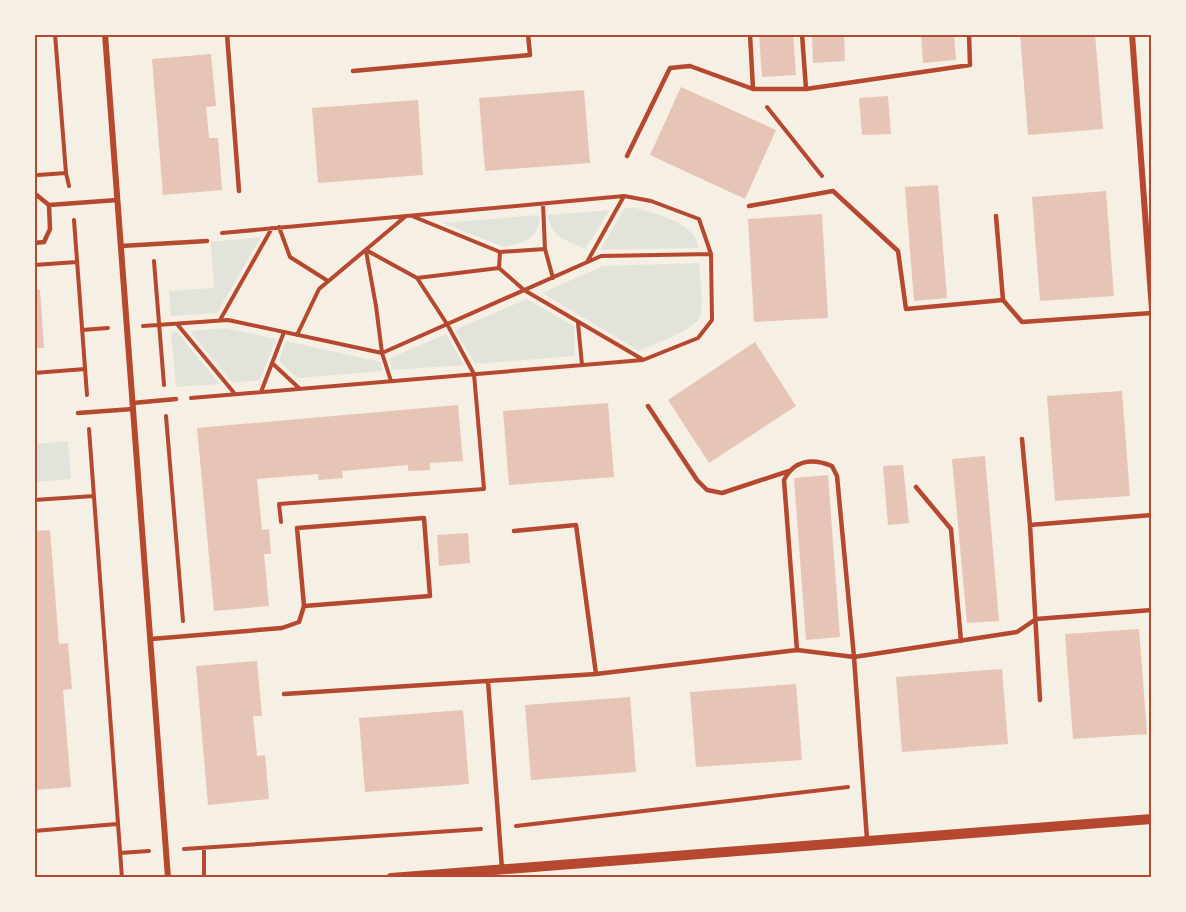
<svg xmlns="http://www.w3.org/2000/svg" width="1186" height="912" font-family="Ubuntu,sans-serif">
	<rect width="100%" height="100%" fill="#f6efe4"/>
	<path fill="#e2e4dc" d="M 632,207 C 653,213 697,222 698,248 L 600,250 L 624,209 Z
		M 610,210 L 585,249 C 566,240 551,238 548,215 Z
		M 539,215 C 540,238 525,243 504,247 L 443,223 Z
		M 261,237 L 217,313 L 171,316 L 169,291 L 214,288 L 211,242 Z
		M 699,263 C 700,277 704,303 700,316 C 695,331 653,344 639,351 L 542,293 L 603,266 Z
		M 527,299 L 574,326 L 575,356 L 475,364 L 455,330 Z
		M 226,328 L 276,339 L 260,380 L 232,383 L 190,331 Z
		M 177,332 L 220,384 L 176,387 L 171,333 Z
		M 446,334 L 464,365 L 392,370 L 390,358 Z
		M 286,341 L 381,362 L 382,371 L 297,378 L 279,361 Z
		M 68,441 L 71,479 L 35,482 L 35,444 Z"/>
	<path fill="#e6c5b7" d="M 759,34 L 793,34 L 796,75 L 762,77 Z
		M 812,34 L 844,34 L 845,61 L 813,63 Z
		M 921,34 L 954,34 L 956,60 L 923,63 Z
		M 1020,34 L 1095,34 L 1103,129 L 1028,135 Z
		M 211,54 L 216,106 L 206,107 L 209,138 L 218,138 L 222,190 L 163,195 L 152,59 Z
		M 681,87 L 776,130 L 745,199 L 650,155 Z
		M 584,90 L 590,163 L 485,171 L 479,98 Z
		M 888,96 L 891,134 L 862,135 L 859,98 Z
		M 418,100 L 423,175 L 318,183 L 312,108 Z
		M 938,185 L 947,298 L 914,301 L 905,187 Z
		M 1106,191 L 1114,296 L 1040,301 L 1032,197 Z
		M 822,214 L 828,318 L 754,322 L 748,219 Z
		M 34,290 L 40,290 L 44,348 L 34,348 Z
		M 755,342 L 796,406 L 709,463 L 668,400 Z
		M 1122,391 L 1130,496 L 1055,501 L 1047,396 Z
		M 608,403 L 614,477 L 509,485 L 503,411 Z
		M 458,405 L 463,461 L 430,463 L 430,470 L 408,471 L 408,465 L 342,471 L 343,478 L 319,480 L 318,474 L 257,479 L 262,530 L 269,529 L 271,554 L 264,554 L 269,606 L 214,611 L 197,428 Z
		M 985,456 L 999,621 L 967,623 L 952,459 Z
		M 903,465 L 909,523 L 888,525 L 883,466 Z
		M 828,475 L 840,637 L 806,640 L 794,478 Z
		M 50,530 L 59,644 L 68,643 L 72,689 L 63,690 L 71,787 L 34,790 L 34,531 Z
		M 468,533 L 470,563 L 439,566 L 437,535 Z
		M 1139,629 L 1147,734 L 1073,739 L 1065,634 Z
		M 257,661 L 262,716 L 253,716 L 257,756 L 265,755 L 269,799 L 208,805 L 196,666 Z
		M 1002,669 L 1008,744 L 902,752 L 896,677 Z
		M 796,684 L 802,760 L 696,767 L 690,692 Z
		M 630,697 L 636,772 L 531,780 L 525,705 Z
		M 463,710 L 469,784 L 365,792 L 359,718 Z"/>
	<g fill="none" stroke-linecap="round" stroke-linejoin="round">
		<path stroke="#b5482f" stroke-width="4" d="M 55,34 L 66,173 L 69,186
			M 767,107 L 822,176
			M 38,175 L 66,173
			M 543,204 L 545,249 L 553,278
			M 412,216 L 500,252 L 545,249
			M 74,220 L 87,395
			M 279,227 L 290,257 L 328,281
			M 366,251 L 376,306 L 382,353 L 391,381
			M 500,252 L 499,268 L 524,290 L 642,359
			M 154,261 L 164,385
			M 587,262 L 624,196
			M 34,265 L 77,262
			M 417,278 L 499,268
			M 220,320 L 272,228
			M 578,323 L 582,365
			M 177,324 L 235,394
			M 143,326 L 228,320 L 382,353 L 601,256 L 711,254
			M 82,330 L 108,328
			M 297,335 L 319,289 L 406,216
			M 272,363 L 300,389
			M 34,373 L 85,369
			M 261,392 L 284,332
			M 191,398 L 643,360 L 698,338 L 712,320 L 711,254 L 699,219 L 651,201 L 624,196 L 222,233
			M 166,416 L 183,621
			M 89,429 L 122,878
			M 34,500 L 94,496
			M 281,522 L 279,504 L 484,489 L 474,374 L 447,324 L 417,278 L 366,250
			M 516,826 L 848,787
			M 34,831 L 117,824
			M 184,849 L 481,829
			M 120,853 L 149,851
			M 204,878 L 204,849"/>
		<path stroke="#b5482f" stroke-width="4.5" d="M 227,34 L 239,191
			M 750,34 L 753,89
			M 802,34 L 806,89
			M 353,71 L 530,55 L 528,34
			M 627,156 L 670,68 L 690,66 L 753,89 L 806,89 L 970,65 L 969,34
			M 34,193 L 49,205 L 117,200
			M 749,206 L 833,191 L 898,251 L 906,309 L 1003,300 L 1022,322 L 1152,313
			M 996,216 L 1003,300
			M 34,243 L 44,242 L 50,229 L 49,205
			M 121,246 L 207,241
			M 133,403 L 176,399
			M 648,406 L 697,480 L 707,490 L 722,493 L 789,471
			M 78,413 L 133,409
			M 1022,439 L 1030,525
			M 916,487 L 951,529 L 961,641
			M 514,531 L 576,525 L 596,674
			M 151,639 L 282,628 L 299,622 L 304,606 L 297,528 L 424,518 L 430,596 L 304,606
			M 797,650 L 784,480 C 794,460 812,458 832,466 L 837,476 L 854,657 L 867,839
			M 488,681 L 502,869
			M 284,694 L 596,674 L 797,650 L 854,657 L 1017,632 L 1036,619 L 1152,610
			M 1040,700 L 1030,525 L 1152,515"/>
		<path stroke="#b5482f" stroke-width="6" d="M 105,34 L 168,878
			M 1132,34 L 1152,310"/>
		<path stroke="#b5482f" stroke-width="10" d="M 391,878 L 1152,819"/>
	</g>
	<rect width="1186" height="912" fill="none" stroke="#f6efe4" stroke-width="72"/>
	<rect x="36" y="36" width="1114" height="840" fill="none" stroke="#b5482f" stroke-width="2"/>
</svg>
